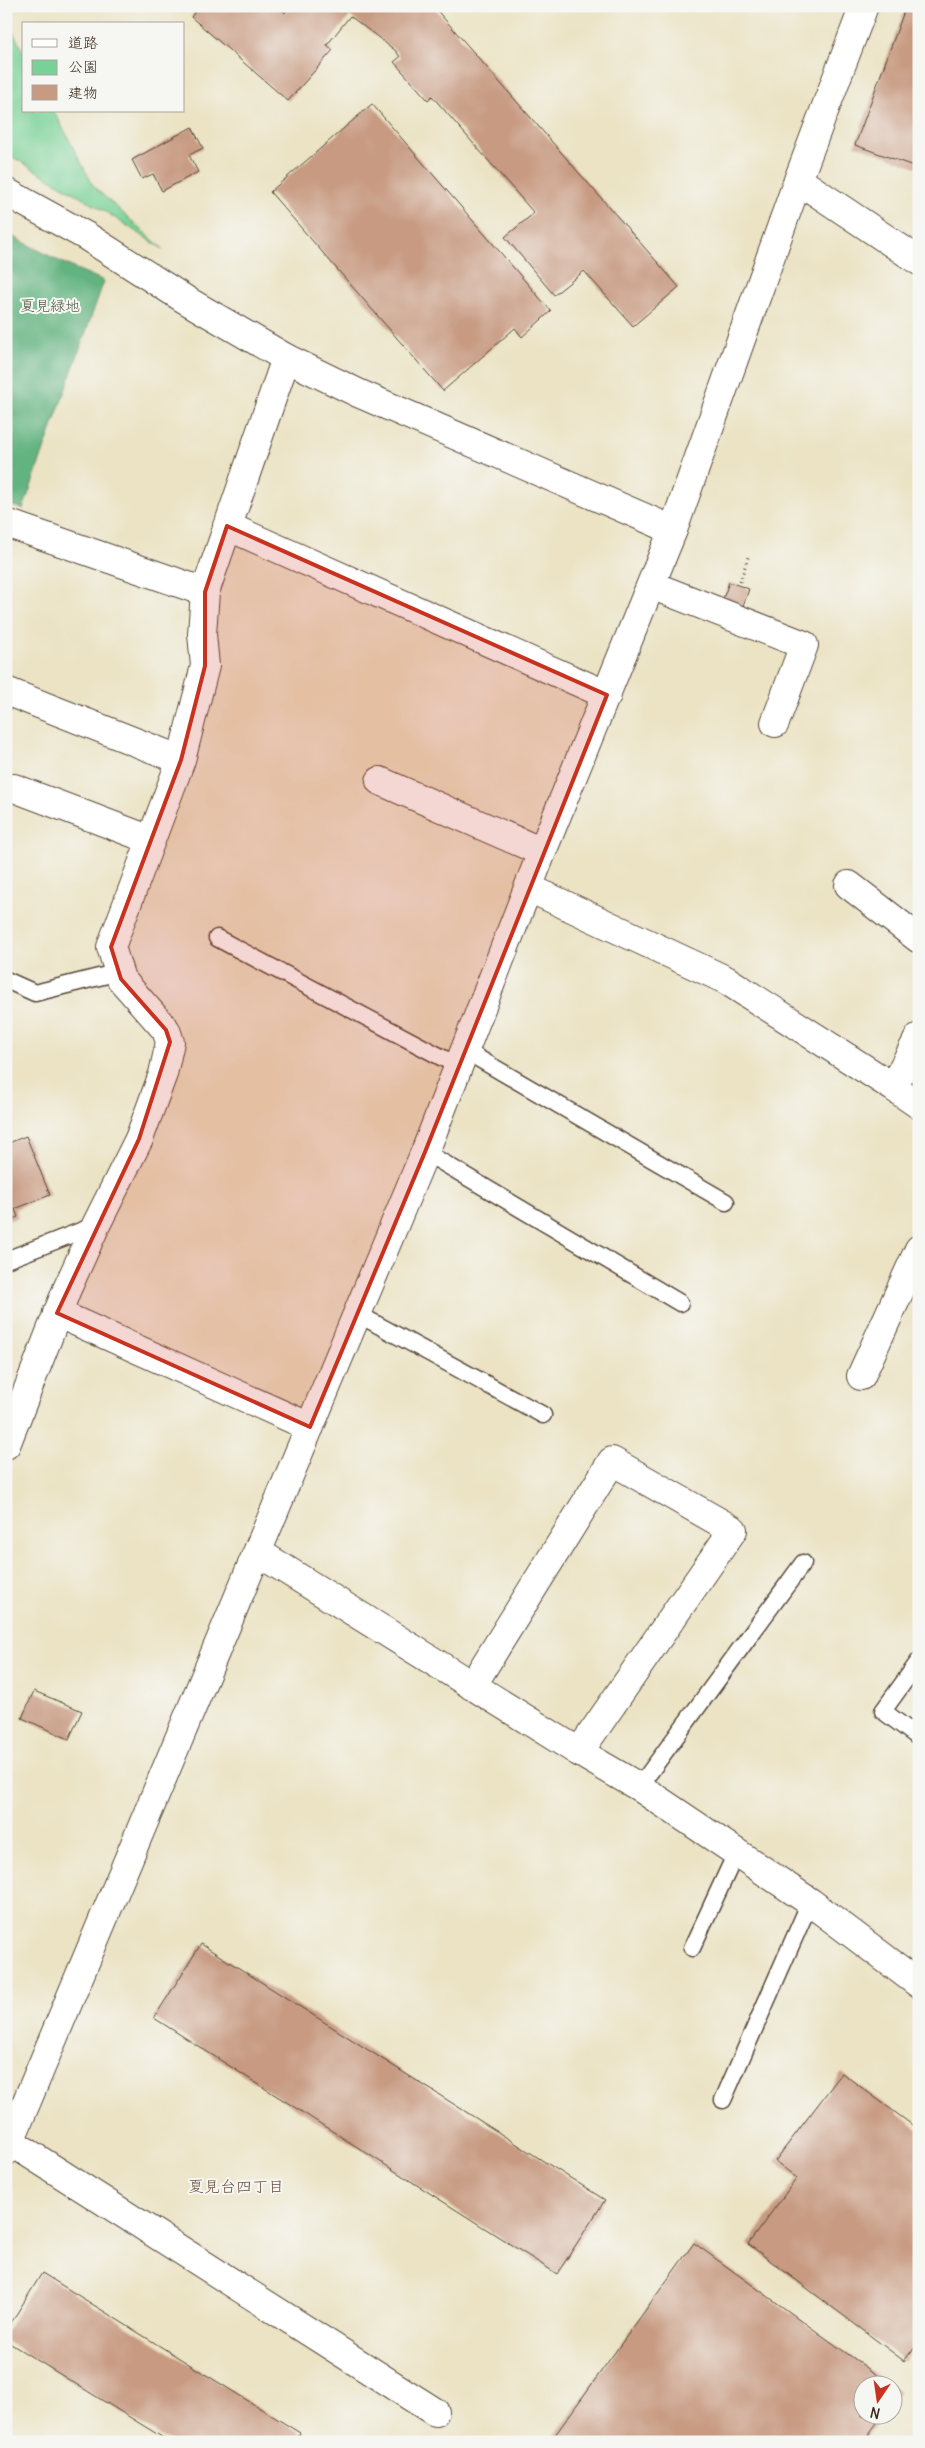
<svg xmlns="http://www.w3.org/2000/svg" width="925" height="2448" font-family="Delius,'Klee One',sans-serif">
	<rect width="100%" height="100%" fill="#f6f6f2"/>
	<filter id="ink" filterUnits="userSpaceOnUse"><feTurbulence type="fractalNoise" baseFrequency=".02" numOctaves="2"/><feDisplacementMap in="SourceGraphic" scale="10" xChannelSelector="R" yChannelSelector="G"/><feConvolveMatrix kernelMatrix="1 2 1 2 8 2 1 2 1" color-interpolation-filters="sRGB"/></filter>
	<filter id="wash" filterUnits="userSpaceOnUse"><feTurbulence type="fractalNoise" baseFrequency=".0096" numOctaves="4" result="noise"/><feDisplacementMap in="SourceGraphic" scale="20" xChannelSelector="R" yChannelSelector="G"/><feGaussianBlur stdDeviation="1.12" result="paint"/><feColorMatrix in="noise" values="0 0 0 0 0 0 0 0 0 0 0 0 0 0 0 0 0 1.4 0 .05"/><feComposite in="paint" operator="in"/></filter>
	<g filter="url(#wash)">
		<rect width="100%" height="100%" fill="#ebe3c4"/>
		<path fill="#79d197" stroke="#5a7e5a" d="M 6,6 L 12,6 L 9,24 L 24,53 L 24,111 L 54,111 L 94,187 L 163,249 L 101,209 L 6,153 Z"/>
		<path fill="#62b380" stroke="#4e6e4f" d="M 6,233 L 65,264 L 104,281 L 23,509 L 6,504 Z"/>
		<g id="blocks">
			<path fill="#c79a81" d="M 199,6 L 277,6 L 285,13 L 290,6 L 433,6 L 679,287 L 633,326 L 584,271 L 554,295 L 505,237 L 534,213 L 432,96 L 428,100 L 394,62 L 400,57 L 396,51 L 350,16 L 327,45 L 333,50 L 288,101 L 191,17 Z
				M 906,6 L 919,6 L 919,168 L 855,145 Z
				M 372,104 L 551,311 L 522,337 L 515,328 L 443,391 L 270,192 Z
				M 192,127 L 203,148 L 189,155 L 198,172 L 162,191 L 153,174 L 142,179 L 132,160 Z
				M 729,582 L 749,589 L 743,606 L 723,599 Z
				M 26,1136 L 50,1195 L 15,1209 L 18,1217 L 6,1222 L 6,1144 Z
				M 34,1691 L 82,1711 L 69,1739 L 22,1718 Z
				M 201,1944 L 605,2200 L 557,2274 L 154,2018 Z
				M 842,2073 L 919,2130 L 919,2341 L 904,2361 L 748,2244 L 797,2178 L 775,2161 Z
				M 694,2243 L 892,2386 L 862,2386 L 862,2416 L 882,2416 L 863,2442 L 550,2442 Z
				M 42,2273 L 300,2433 L 295,2442 L 170,2442 L 6,2341 L 6,2331 Z
				M 892,2386 L 900,2391 L 892,2401 Z"/>
		</g>
	</g>
	<g filter="url(#ink)">
		<use href="#blocks" fill-opacity="0" stroke="#554637" stroke-width="1"/>
		<g fill="none" stroke-linecap="round" stroke-linejoin="round">
			<defs>
				<path id="lane" d="M 217,938 L 458,1066
					M 6,980 L 35,993 L 119,972
					M 464,1050 L 726,1202
					M 425,1152 L 680,1303
					M 6,1260 L 96,1225
					M 356,1313 L 543,1415
					M 919,1661 L 883,1711 L 919,1738
					M 639,1787 L 803,1563
					M 692,1948 L 737,1851
					M 723,2100 L 810,1902"/>
				<path id="street" d="M 798,180 L 919,261
					M 6,523 L 205,592
					M 227,526 L 607,695
					M 651,585 L 804,645 L 775,723
					M 6,691 L 181,760
					M 380,781 L 542,852
					M 14,788 L 151,840
					M 849,885 L 919,939
					M 529,888 L 726,980 L 893,1087
					M 919,1037 L 893,1087 L 919,1105
					M 139,1139 L 163,1074 L 170,1042 L 166,1030 L 121,979 L 111,947 L 181,760 L 205,666 L 202,634 L 205,592 L 286,358
					M 57,1313 L 310,1427
					M 861,1376 L 919,1249
					M 259,1553 L 579,1752 L 639,1787 L 810,1902 L 919,1984
					M 472,1686 L 612,1461 L 733,1530 L 579,1752
					M 11,2142 L 435,2412
					M 6,2151 L 425,1152 L 542,852 L 673,530 L 798,180 L 864,6"/>
				<path id="secondary" d="M 6,192 L 86,236 L 186,300 L 286,358 L 358,393 L 673,530
					M 6,1445 L 67,1289 L 96,1225 L 139,1139"/>
			</defs>
			<use href="#lane" stroke="#554637" stroke-width="19"/>
			<use href="#street" stroke="#554637" stroke-width="30"/>
			<use href="#secondary" stroke="#554637" stroke-width="30"/>
			<path stroke="#554637" stroke-width="3" stroke-dasharray="1 4" stroke-linecap="butt" d="M 740,582 L 749,554"/>
			<use href="#lane" stroke="#fff" stroke-width="16"/>
			<use href="#street" stroke="#fff" stroke-width="28"/>
			<use href="#secondary" stroke="#fff" stroke-width="28"/>
		</g>
	</g>
	<path fill="#c8321e" fill-opacity="0.2" stroke="#c8321e" stroke-width="4" stroke-linejoin="round" d="M 227,526 L 607,695 L 425,1152 L 310,1427 L 57,1313 L 139,1139 L 170,1042 L 166,1030 L 121,979 L 111,947 L 181,760 L 205,666 L 205,592 Z"/>
	<g text-anchor="middle" dominant-baseline="central" stroke-width="4" stroke-linejoin="round" paint-order="stroke">
		<g font-size="15" fill="#4e5c42" stroke="#f6f6f2">
			<text x="50" y="305">夏見緑地</text>
		</g>
		<g font-size="16" fill="#6c5141" stroke="#f6f6f2">
			<text x="236" y="2186">夏見台四丁目</text>
		</g>
	</g>
	<rect width="925" height="2448" fill="none" stroke="#f6f6f2" stroke-width="25"/>
	<rect x="22" y="22" width="162" height="90" fill="#f6f6f2" stroke="#aba49d"/>
	<rect x="32" y="39" width="25" height="8" fill="#ffffff" stroke="#aba49d"/>
	<text x="68" y="48" font-size="15" fill="#3b2a1e">道路</text>
	<rect x="32" y="60" width="25" height="15" fill="#79d197" stroke="#aba49d"/>
	<text x="68" y="72" font-size="15" fill="#3b2a1e">公園</text>
	<rect x="32" y="85" width="25" height="15" fill="#c79a81" stroke="#aba49d"/>
	<text x="68" y="98" font-size="15" fill="#3b2a1e">建物</text>
	<g transform="translate(878 2400) rotate(193)"><circle r="24" fill="#f6f6f2" stroke="#aba49d"/>
	<path d="M0-4L9 19L0 12L-9 19Z" fill="#c8321e"/>
	<text y="-8" font-size="14" font-weight="bold" text-anchor="middle" fill="#3b2a1e">N</text>
	</g>
</svg>
